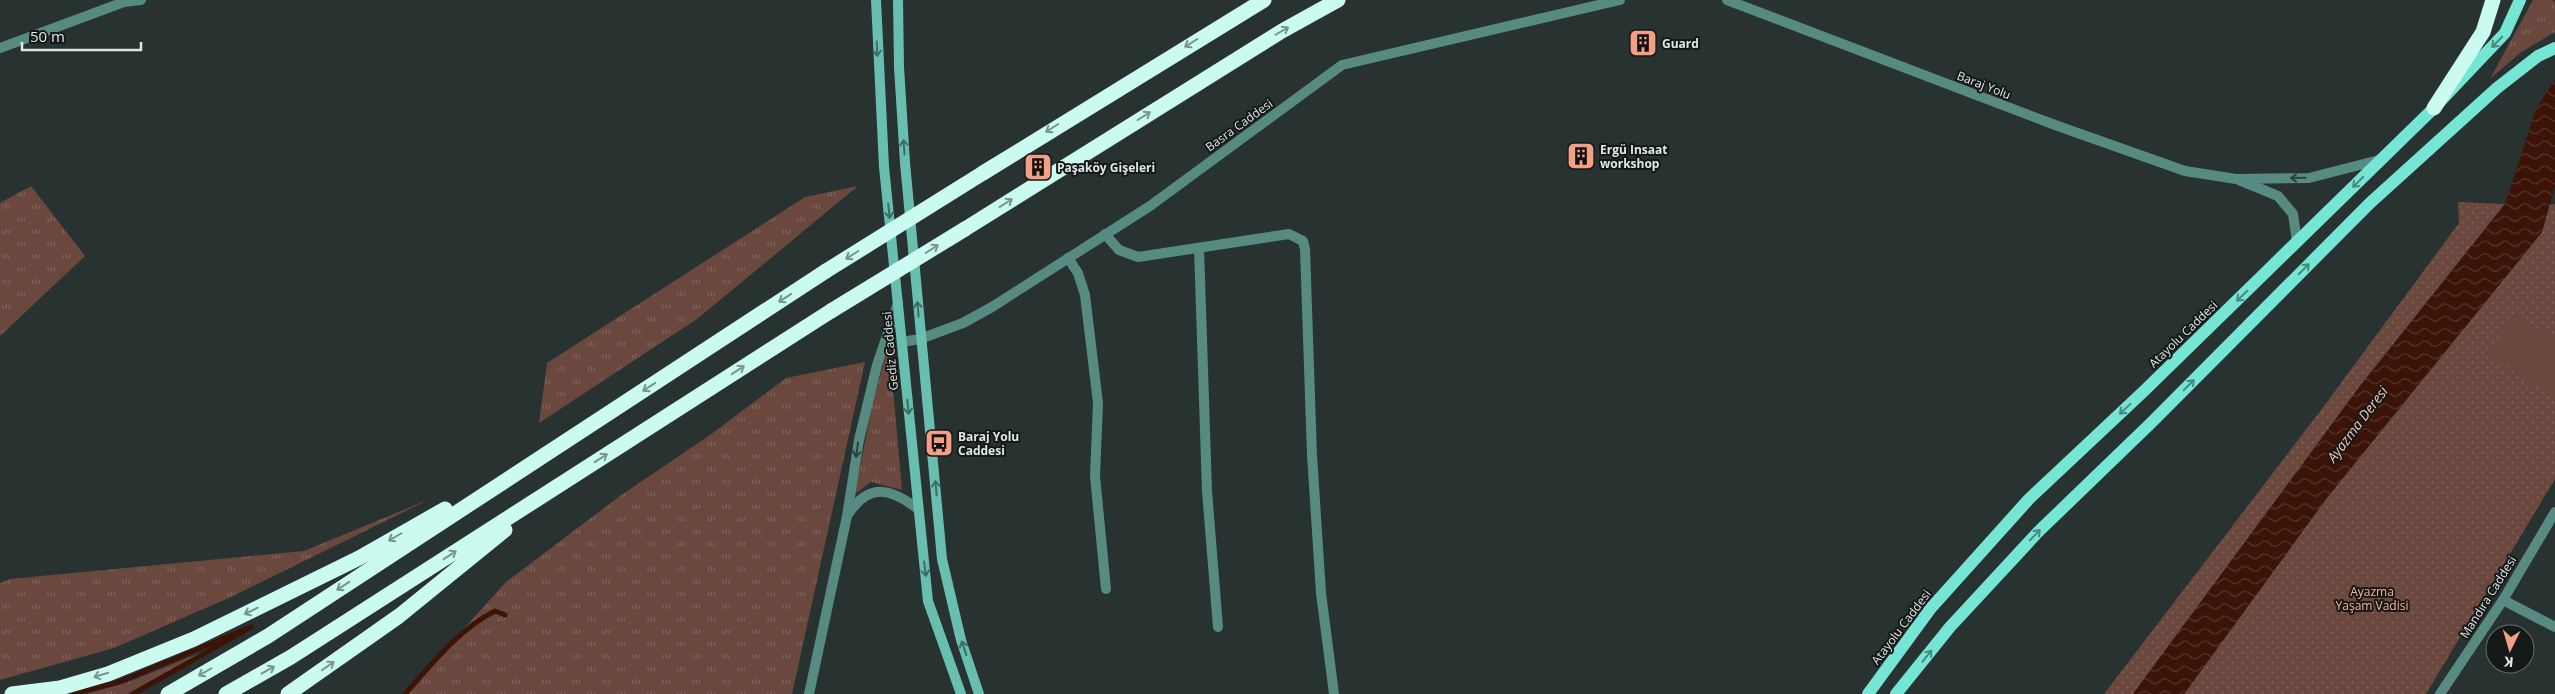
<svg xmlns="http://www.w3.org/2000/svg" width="2555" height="694" font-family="'Open Sans',sans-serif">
	<defs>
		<pattern id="grass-tufts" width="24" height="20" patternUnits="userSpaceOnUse" patternTransform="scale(1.25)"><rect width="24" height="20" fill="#6a483e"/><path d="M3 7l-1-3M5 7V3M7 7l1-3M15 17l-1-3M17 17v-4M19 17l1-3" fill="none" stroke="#7f625a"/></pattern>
		<pattern id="park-dots" width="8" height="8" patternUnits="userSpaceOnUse" patternTransform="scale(1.25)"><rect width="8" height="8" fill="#6a483e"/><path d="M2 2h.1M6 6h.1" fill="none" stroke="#7f625a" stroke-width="1.8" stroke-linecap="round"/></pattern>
		<pattern id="water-waves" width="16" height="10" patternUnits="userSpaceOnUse" patternTransform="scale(1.25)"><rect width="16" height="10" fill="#3b1307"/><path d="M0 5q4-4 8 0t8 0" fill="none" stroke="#57352b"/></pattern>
	</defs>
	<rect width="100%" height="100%" fill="#283230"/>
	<path fill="url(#grass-tufts)" d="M 2533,0 L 2552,0 L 2555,2 L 2555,32 L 2520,53 L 2490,79 Z
		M 31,186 L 85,256 L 0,336 L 0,203 Z
		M 858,186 L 697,319 L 539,423 L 547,363 L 805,197 Z
		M 889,343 L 902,490 L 871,482 L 855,494 L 872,406 Z
		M 865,362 L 792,694 L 405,694 L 506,582 L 620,496 L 710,435 L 786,378 Z
		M 430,499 L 231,597 L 114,648 L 0,680 L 0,583 L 10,579 L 304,551 Z
		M 207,650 L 127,694 L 85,694 L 126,683 Z"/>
	<path fill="url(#park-dots)" d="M 2458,202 L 2505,204 L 2360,386 L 2133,694 L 2104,694 L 2321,410 L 2459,223 Z
		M 2555,204 L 2555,479 L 2426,694 L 2184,694 L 2326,499 L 2542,232 L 2549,205 Z"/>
	<path fill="#6a483e" d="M 2515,313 L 2555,340 L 2555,398 L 2488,354 Z"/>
	<path fill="url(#water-waves)" d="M 2555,79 L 2555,186 L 2542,232 L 2326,499 L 2184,694 L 2133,694 L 2360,386 L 2505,204 L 2536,109 Z"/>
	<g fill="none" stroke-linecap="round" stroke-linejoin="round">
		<path stroke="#3b1307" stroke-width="5" d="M 72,694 L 119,682 L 251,627 L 133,694
			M 405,694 C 432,664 459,629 495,611 L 505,615"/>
		<path stroke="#578b81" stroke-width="10" d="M 0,48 L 124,2 L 141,0
			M 1105,234 L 1119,250 L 1138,257 L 1289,234 L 1303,241 L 1305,249 L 1312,455 L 1321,593 L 1334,694
			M 1199,248 L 1207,491 L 1218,627
			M 1068,258 L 1078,273 L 1085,295 L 1098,403 L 1095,476 L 1106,589
			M 2503,600 L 2555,627"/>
		<path stroke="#578b81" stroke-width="10" d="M 1727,0 L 2055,125 L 2185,171 L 2236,179 L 2309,178 L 2379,160
			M 2239,180 L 2278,196 L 2293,214 L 2297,242
			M 902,342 L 920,339 L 963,323 L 992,307 L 1150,206 L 1342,65 L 1620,0
			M 849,513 C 870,482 892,489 918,509
			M 809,694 L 847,516 L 859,440 L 877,365 L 898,303
			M 2440,694 L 2503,600 L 2555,512"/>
		<path stroke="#69bfaf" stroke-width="10" d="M 876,0 L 884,167 L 928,601 L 961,694
			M 898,0 L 899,67 L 905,163 L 942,559 L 961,640 L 979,694"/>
		<path stroke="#75e6d3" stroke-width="12" d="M 1868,694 L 1931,608 L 2029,499 L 2144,391 L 2434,108 L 2505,33 L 2520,0
			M 1896,694 L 1950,627 L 2038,532 L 2151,423 L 2370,203 L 2497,88 L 2538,56 L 2555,48"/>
		<path stroke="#cafaf0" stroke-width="15" d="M 2434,108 L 2483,32 L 2493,0
			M 983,173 L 1264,0
			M 965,229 L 1282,31 L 1338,0
			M 12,694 L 60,688 L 108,674 L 194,639 L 359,558 L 445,509
			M 168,694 L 268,636 L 826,271
			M 226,694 L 291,657 L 831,311
			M 288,694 L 399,616 L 505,530"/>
		<path stroke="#cafaf0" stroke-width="15" d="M 826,271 L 983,173
			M 831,311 L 965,229"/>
	</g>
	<defs><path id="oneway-shaft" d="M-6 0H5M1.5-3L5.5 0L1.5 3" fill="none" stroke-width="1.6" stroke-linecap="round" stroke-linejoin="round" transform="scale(1.25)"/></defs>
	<g stroke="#78958f">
		<use href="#oneway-shaft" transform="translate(1282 31) rotate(-30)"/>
		<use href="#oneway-shaft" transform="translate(1191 43) rotate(148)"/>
		<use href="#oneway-shaft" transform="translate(1144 116) rotate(-32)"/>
		<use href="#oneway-shaft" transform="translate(1052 128) rotate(148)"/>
		<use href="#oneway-shaft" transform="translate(1006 203) rotate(-32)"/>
		<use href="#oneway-shaft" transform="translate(932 249) rotate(-32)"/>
		<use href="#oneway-shaft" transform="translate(852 255) rotate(148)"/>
		<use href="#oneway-shaft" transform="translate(785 298) rotate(147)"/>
		<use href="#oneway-shaft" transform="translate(738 370) rotate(-33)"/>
		<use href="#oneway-shaft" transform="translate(649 387) rotate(147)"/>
		<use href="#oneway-shaft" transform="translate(601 458) rotate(-33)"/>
		<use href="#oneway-shaft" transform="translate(395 537) rotate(150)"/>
		<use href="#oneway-shaft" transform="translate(450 555) rotate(-33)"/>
		<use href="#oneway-shaft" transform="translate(343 586) rotate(147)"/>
		<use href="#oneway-shaft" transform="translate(251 611) rotate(154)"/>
		<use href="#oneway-shaft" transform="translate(328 666) rotate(-35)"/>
		<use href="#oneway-shaft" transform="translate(268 670) rotate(-29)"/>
		<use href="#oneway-shaft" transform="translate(205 672) rotate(150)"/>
		<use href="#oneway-shaft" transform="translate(101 675) rotate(163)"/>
	</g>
	<g stroke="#498a7f">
		<use href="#oneway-shaft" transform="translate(2497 42) rotate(134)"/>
		<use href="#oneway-shaft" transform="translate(2358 182) rotate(135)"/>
		<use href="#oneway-shaft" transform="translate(2304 269) rotate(-45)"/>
		<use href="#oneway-shaft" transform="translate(2242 296) rotate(136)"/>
		<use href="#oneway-shaft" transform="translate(2189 385) rotate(-45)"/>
		<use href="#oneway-shaft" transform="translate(2125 409) rotate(137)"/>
		<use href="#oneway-shaft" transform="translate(2035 535) rotate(-46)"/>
		<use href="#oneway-shaft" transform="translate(1927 656) rotate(-51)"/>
	</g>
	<g stroke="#3e6c64">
		<use href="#oneway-shaft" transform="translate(877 49) rotate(88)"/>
		<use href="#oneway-shaft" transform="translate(904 147) rotate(-94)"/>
		<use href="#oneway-shaft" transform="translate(889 211) rotate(84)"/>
		<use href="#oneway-shaft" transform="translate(918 309) rotate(-95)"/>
		<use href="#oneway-shaft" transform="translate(908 407) rotate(84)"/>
		<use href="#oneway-shaft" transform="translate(936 488) rotate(-95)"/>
		<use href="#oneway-shaft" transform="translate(925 569) rotate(83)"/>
		<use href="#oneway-shaft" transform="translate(964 648) rotate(-108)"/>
	</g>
	<g stroke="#2b413d">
		<use href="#oneway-shaft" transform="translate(2298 178) rotate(179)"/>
		<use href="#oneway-shaft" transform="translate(857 450) rotate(98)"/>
	</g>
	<defs>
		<symbol id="building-square" viewBox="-11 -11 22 22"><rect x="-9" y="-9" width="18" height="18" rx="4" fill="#f39f85" stroke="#141918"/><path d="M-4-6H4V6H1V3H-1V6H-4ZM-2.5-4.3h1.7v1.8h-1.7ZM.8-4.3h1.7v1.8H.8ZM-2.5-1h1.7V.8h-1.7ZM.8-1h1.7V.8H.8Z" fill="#111"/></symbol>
		<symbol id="bus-square" viewBox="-11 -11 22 22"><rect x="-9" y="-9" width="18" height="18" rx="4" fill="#f39f85" stroke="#141918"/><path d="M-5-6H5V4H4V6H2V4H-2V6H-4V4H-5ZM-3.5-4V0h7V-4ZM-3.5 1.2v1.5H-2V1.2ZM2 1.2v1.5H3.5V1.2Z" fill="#111"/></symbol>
	</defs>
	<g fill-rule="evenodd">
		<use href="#building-square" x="1627" y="27" width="32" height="32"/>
		<use href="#building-square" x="1565" y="140" width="32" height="32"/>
		<use href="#building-square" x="1022" y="151" width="32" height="32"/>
		<use href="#bus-square" x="923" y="427" width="32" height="32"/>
	</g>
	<g text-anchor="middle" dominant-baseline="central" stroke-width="4" stroke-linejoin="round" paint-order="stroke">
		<g font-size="12" font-weight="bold" fill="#e1e7e6" stroke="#141918" text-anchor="start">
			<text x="1662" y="43">Guard</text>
			<text x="1600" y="149">Ergü Insaat<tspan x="1600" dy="14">workshop</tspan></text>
			<text x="1057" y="167">Paşaköy Gişeleri</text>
			<text x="958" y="436">Baraj Yolu<tspan x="958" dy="14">Caddesi</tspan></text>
		</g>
		<g font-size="12" fill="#e1e7e6" stroke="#141918">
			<text transform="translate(1984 85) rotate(21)">Baraj Yolu</text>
			<text transform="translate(1239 125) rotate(-36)">Basra Caddesi</text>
			<text transform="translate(2183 334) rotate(-44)">Atayolu Caddesi</text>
			<text transform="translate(890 351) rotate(-95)">Gediz Caddesi</text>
			<text transform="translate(2488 597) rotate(-58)">Mandıra Caddesi</text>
			<text transform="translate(1901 627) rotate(-53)">Atayolu Caddesi</text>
		</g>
		<g font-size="12" fill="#feb099" stroke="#141918">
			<text x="2372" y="591">Ayazma<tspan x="2372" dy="14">Yaşam Vadisi</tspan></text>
		</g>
		<g font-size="14" font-style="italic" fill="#f5c5b7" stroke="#141918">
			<text transform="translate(2357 424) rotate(-53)">Ayazma Deresi</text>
		</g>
	</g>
	<g transform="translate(2510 649) rotate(185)"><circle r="24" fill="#141918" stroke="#666b6a"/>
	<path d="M0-4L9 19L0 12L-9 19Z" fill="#f39f85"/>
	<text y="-8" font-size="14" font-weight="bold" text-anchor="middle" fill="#e1e7e6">K</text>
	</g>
	<path d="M22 42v8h119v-8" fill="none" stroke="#e1e7e6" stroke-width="2.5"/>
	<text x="30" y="42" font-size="15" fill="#e1e7e6" stroke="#141918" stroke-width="4" paint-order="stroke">50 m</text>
</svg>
